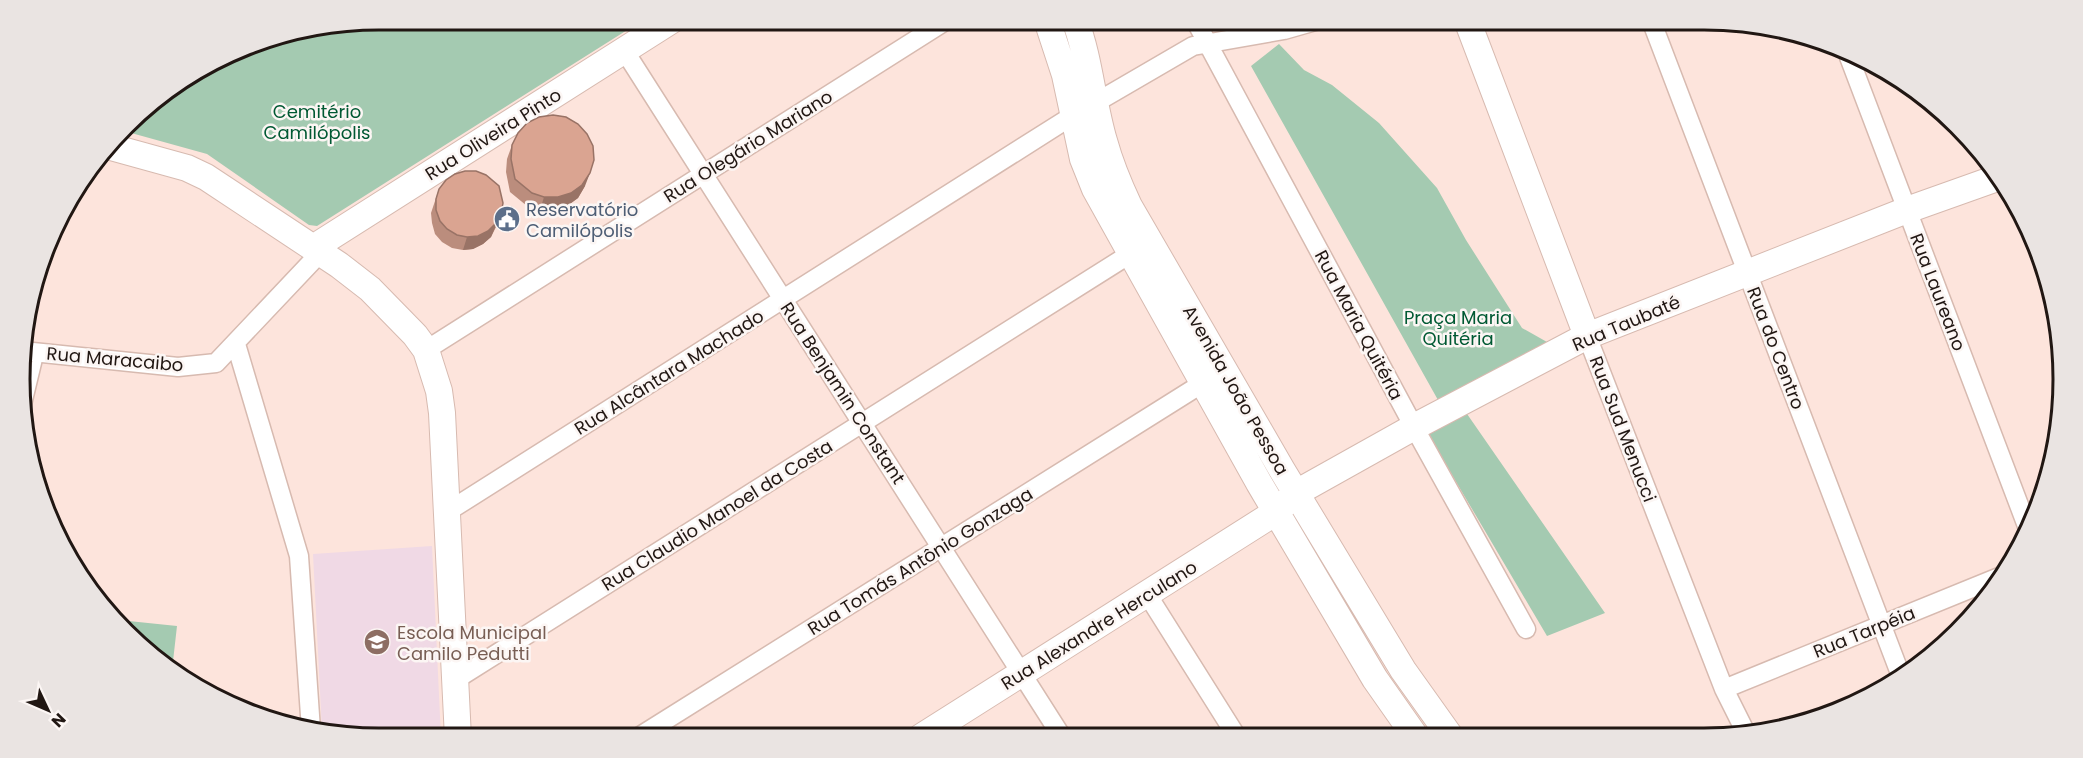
<svg xmlns="http://www.w3.org/2000/svg" width="2083" height="758" font-family="Poppins,sans-serif">
	<rect width="100%" height="100%" fill="#fde4dc"/>
	<path fill="#f0d9e5" d="M 432,546 L 441,738 L 379,738 L 322,731 L 313,554 Z"/>
	<path fill="#a4cab1" d="M 379,20 L 643,20 L 317,226 L 309,225 L 207,154 L 124,131 L 142,108 L 263,39 Z
		M 1206,20 L 1258,20 C 1239,27 1218,43 1206,20 Z
		M 1279,44 L 1304,70 L 1332,85 L 1379,123 L 1437,188 L 1466,240 L 1522,328 L 1547,342 L 1448,402 L 1442,403 L 1438,400 L 1251,66 Z
		M 1465,411 L 1605,613 L 1547,636 L 1426,431 Z
		M 119,620 L 177,626 L 172,670 L 160,664 Z"/>
	<g fill="none" stroke-linecap="round" stroke-linejoin="round">
		<defs>
			<path id="lane" d="M 25,411 L 39,353"/>
			<path id="street" d="M 1195,20 L 1414,427 L 1526,629
				M 1651,20 L 1901,676
				M 624,50 L 1062,737
				M 1849,57 L 2027,526
				M 1095,103 L 1193,46 L 1284,30 L 1319,20
				M 1587,336 L 1724,689 L 1747,735
				M 236,344 L 299,556 L 311,730
				M 426,350 L 947,20
				M 23,351 L 178,367 L 216,363 L 320,253
				M 447,512 L 1072,116
				M 1147,594 L 1237,737
				M 455,680 L 1130,254
				M 1724,689 L 2004,575
				M 637,738 L 1203,383"/>
			<path id="secondary" d="M 1047,20 L 1065,75 L 1083,159 L 1095,189 L 1259,483 L 1375,679 L 1415,736
				M 1075,20 C 1090,60 1092,100 1104,141 C 1110,163 1119,185 1129,206 L 1282,470 L 1403,670 L 1450,736
				M 1467,20 L 1587,336
				M 111,147 L 187,168 L 206,177 L 339,265 L 370,289 L 415,335 L 426,350 L 439,391 L 442,413 L 458,738
				M 313,248 L 672,20
				M 921,737 L 1276,512 L 1296,493 L 1414,427 L 1587,336 L 1907,210 L 1997,178"/>
		</defs>
		<use href="#lane" stroke="#d7bab0" stroke-width="12"/>
		<use href="#street" stroke="#d7bab0" stroke-width="21"/>
		<use href="#secondary" stroke="#d7bab0" stroke-width="28"/>
		<use href="#lane" stroke="#fff" stroke-width="9"/>
		<use href="#street" stroke="#fff" stroke-width="18"/>
		<use href="#secondary" stroke="#fff" stroke-width="26"/>
	</g>
	<path fill="#bb8d7d" d="M 512,145 L 585,186 L 578,198 L 567,206 L 554,210 L 540,210 L 527,206 L 510,192 L 506,172 L 507,159 Z
		M 439,189 L 496,227 L 491,237 L 483,244 L 473,249 L 463,250 L 452,248 L 442,242 L 435,234 L 432,223 L 431,213 Z"/>
	<path fill="#997366" d="M 590,173 L 585,186 L 578,198 L 567,206 L 554,210 L 540,210 L 544,197 Z
		M 501,214 L 491,237 L 483,244 L 473,249 L 463,250 L 467,237 Z"/>
	<path fill="#daa491" stroke="#997366" stroke-width="1.5" d="M 553,115 L 566,117 L 578,124 L 587,134 L 593,146 L 594,160 L 590,173 L 582,185 L 571,193 L 558,197 L 544,197 L 532,193 L 515,179 L 511,159 L 512,145 L 518,133 L 527,123 L 539,117 Z
		M 465,171 L 476,171 L 486,175 L 499,186 L 503,203 L 501,214 L 496,223 L 488,231 L 478,236 L 467,237 L 457,235 L 447,229 L 440,221 L 436,210 L 436,199 L 439,189 L 446,180 L 455,174 Z"/>
	<defs>
		<symbol id="civic-disc" viewBox="-11 -11 22 22"><circle r="9.5" fill="#5c6f8a" stroke="#fcf6f4"/><path d="M-.6-6.5H3V-4.5H.6V-3L4-1V1h2V6H-6V1h2V-1L-.6-3ZM-1.2 2.5V6h2.4V2.5Z" fill="#fff"/></symbol>
		<symbol id="school-disc" viewBox="-11 -11 22 22"><circle r="9.5" fill="#8d6e63" stroke="#fcf6f4"/><path d="M0-5L7-2L0 1L-7-2ZM-4 1L0 2.5L4 1V4Q0 6-4 4Z" fill="#fff"/></symbol>
	</defs>
	<g fill-rule="evenodd">
		<use href="#civic-disc" x="492" y="204" width="30" height="30"/>
		<use href="#school-disc" x="362" y="627" width="30" height="30"/>
	</g>
	<g text-anchor="middle" dominant-baseline="central" stroke-width="5" stroke-linejoin="round" paint-order="stroke">
		<g font-size="18" fill="#005933" stroke="#fcf6f4">
			<text x="317" y="111">Cemitério<tspan x="317" dy="21">Camilópolis</tspan></text>
			<text x="1458" y="317">Praça Maria<tspan x="1458" dy="21">Quitéria</tspan></text>
		</g>
		<g font-size="18" fill="#211713" stroke="#fcf6f4">
			<text transform="translate(493 134) rotate(-32)">Rua Oliveira Pinto</text>
			<text transform="translate(748 146) rotate(-32)">Rua Olegário Mariano</text>
			<text transform="translate(1938 292) rotate(69)">Rua Laureano</text>
			<text transform="translate(1626 323) rotate(-23)">Rua Taubaté</text>
			<text transform="translate(1359 325) rotate(62)">Rua Maria Quitéria</text>
			<text transform="translate(1776 348) rotate(69)">Rua do Centro</text>
			<text transform="translate(115 359) rotate(5)">Rua Maracaibo</text>
			<text transform="translate(669 372) rotate(-32)">Rua Alcântara Machado</text>
			<text transform="translate(1236 390) rotate(60)">Avenida João Pessoa</text>
			<text transform="translate(843 393) rotate(57)">Rua Benjamin Constant</text>
			<text transform="translate(1623 429) rotate(69)">Rua Sud Menucci</text>
			<text transform="translate(717 515) rotate(-32)">Rua Claudio Manoel da Costa</text>
			<text transform="translate(920 561) rotate(-32)">Rua Tomás Antônio Gonzaga</text>
			<text transform="translate(1099 625) rotate(-32)">Rua Alexandre Herculano</text>
			<text transform="translate(1864 632) rotate(-22)">Rua Tarpéia</text>
		</g>
		<g font-size="18" fill="#4e5e75" stroke="#fcf6f4" text-anchor="start">
			<text x="526" y="209">Reservatório<tspan x="526" dy="21">Camilópolis</tspan></text>
		</g>
		<g font-size="18" fill="#785e54" stroke="#fcf6f4" text-anchor="start">
			<text x="397" y="632">Escola Municipal<tspan x="397" dy="21">Camilo Pedutti</tspan></text>
		</g>
	</g>
	<path d="M0 0H2083V758H0ZM379 30H1704A349 349 0 0 1 2053 379V379A349 349 0 0 1 1704 728H379A349 349 0 0 1 30 379V379A349 349 0 0 1 379 30Z" fill="#eae4e2" fill-rule="evenodd"/>
	<path fill="none" stroke="#211713" stroke-width="3" d="M379 30H1704A349 349 0 0 1 2053 379V379A349 349 0 0 1 1704 728H379A349 349 0 0 1 30 379V379A349 349 0 0 1 379 30Z"/>
	<g transform="translate(48 710) rotate(134)" stroke="#fcf6f4" stroke-width="4.5" paint-order="stroke">
	<path d="M0-4.5L10 22L0 15L-10 22Z" fill="#211713"/>
	<text y="-9" font-size="16" font-weight="bold" text-anchor="middle" fill="#211713">N</text>
	</g>
</svg>
